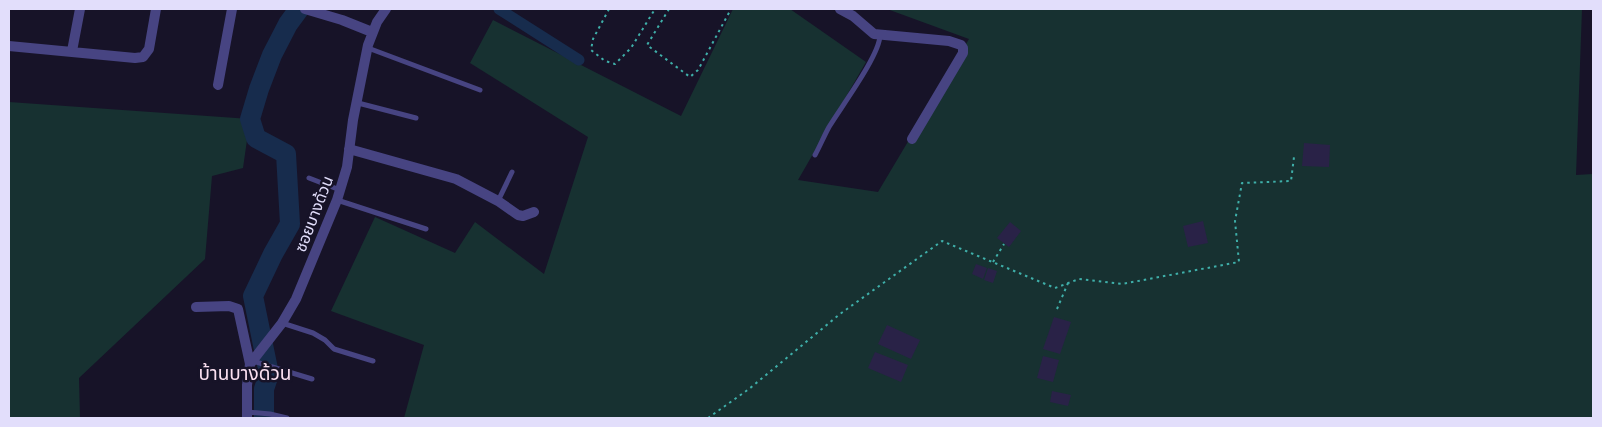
<svg xmlns="http://www.w3.org/2000/svg" width="1602" height="427" font-family="Cabin,'Noto Sans Thai',sans-serif">
	<rect width="100%" height="100%" fill="#171328"/>
	<path fill="#173131" d="M 733,9 L 790,9 L 866,62 L 798,180 L 878,192 L 969,39 L 887,9 L 1582,9 L 1576,175 L 1593,174 L 1593,418 L 404,418 L 424,345 L 331,311 L 375,217 L 455,253 L 475,222 L 544,274 L 588,137 L 470,63 L 493,20 L 681,116 Z
		M 9,102 L 250,119 L 243,168 L 212,176 L 205,259 L 79,378 L 80,418 L 9,418 Z"/>
	<g fill="none" stroke-linecap="round" stroke-linejoin="round">
		<path stroke="#172c4d" stroke-width="11" d="M 499,9 L 579,60"/>
		<path stroke="#172c4d" stroke-width="20" d="M 264,418 L 264,389 L 269,374 L 253,296 L 273,254 L 290,224 L 286,154 L 256,138 L 250,119 L 259,89 L 272,55 L 288,24 L 299,9"/>
	</g>
	<path fill="#292247" d="M 1304,143 L 1330,145 L 1329,167 L 1302,166 Z
		M 1203,221 L 1208,243 L 1188,247 L 1183,226 Z
		M 1010,222 L 1021,231 L 1009,247 L 997,238 Z
		M 976,264 L 987,268 L 983,279 L 972,274 Z
		M 988,268 L 997,271 L 993,283 L 984,280 Z
		M 1054,317 L 1071,322 L 1060,354 L 1043,349 Z
		M 887,325 L 920,340 L 911,359 L 878,344 Z
		M 875,352 L 908,365 L 901,382 L 868,368 Z
		M 1043,356 L 1059,360 L 1053,382 L 1037,378 Z
		M 1052,391 L 1071,395 L 1068,406 L 1050,402 Z"/>
	<g fill="none" stroke-linecap="round" stroke-linejoin="round">
		<path stroke="#3fafa9" stroke-width="2" stroke-dasharray="2.5 4" stroke-linecap="butt" d="M 609,9 L 593,39 L 591,50 L 605,61 L 615,64 L 631,48 L 655,9
			M 669,9 L 647,45 L 690,77 L 698,70 L 731,9
			M 993,262 L 1004,244
			M 1057,309 L 1068,283
			M 708,418 L 749,389 L 840,314 L 942,241 L 1055,288 L 1079,279 L 1122,284 L 1239,262 L 1235,221 L 1242,183 L 1291,181 L 1294,157"/>
		<path stroke="#474482" stroke-width="5" d="M 368,48 L 480,90
			M 358,103 L 416,118
			M 815,155 C 820,146 824,136 829,127 C 841,107 880,55 880,35
			M 309,178 L 340,190
			M 337,200 L 426,229
			M 498,201 L 512,172
			M 282,323 L 313,333 L 325,340 L 334,349 L 373,361
			M 253,361 L 312,379
			M 247,412 L 270,414 L 287,418"/>
		<path stroke="#474482" stroke-width="10" d="M 305,9 L 342,20 L 372,32
			M 840,9 L 853,16 L 874,34 L 949,41 L 961,45 L 963,48 L 963,53 L 912,139
			M 9,46 L 135,58 L 143,57 L 149,49 L 156,9
			M 72,51 L 80,9
			M 218,85 L 232,9
			M 349,149 L 456,179 L 498,201 L 518,215 L 523,216 L 534,212
			M 196,307 L 229,306 L 238,309 L 250,364
			M 247,418 L 247,385 L 250,364 L 282,323 L 296,299 L 337,200 L 347,167 L 353,120 L 368,45 L 377,22 L 386,9"/>
	</g>
	<g text-anchor="middle" dominant-baseline="central" stroke-width="5" stroke-linejoin="round" paint-order="stroke">
		<g font-size="16" fill="#e2defb" stroke="#171328">
			<text transform="translate(314 214) rotate(-69)">ซอยบางด้วน</text>
		</g>
		<g font-size="19" fill="#fbe0f1" stroke="#171328">
			<text x="245" y="373">บ้านบางด้วน</text>
		</g>
	</g>
	<rect width="1602" height="427" fill="none" stroke="#e2defb" stroke-width="20"/>
</svg>
